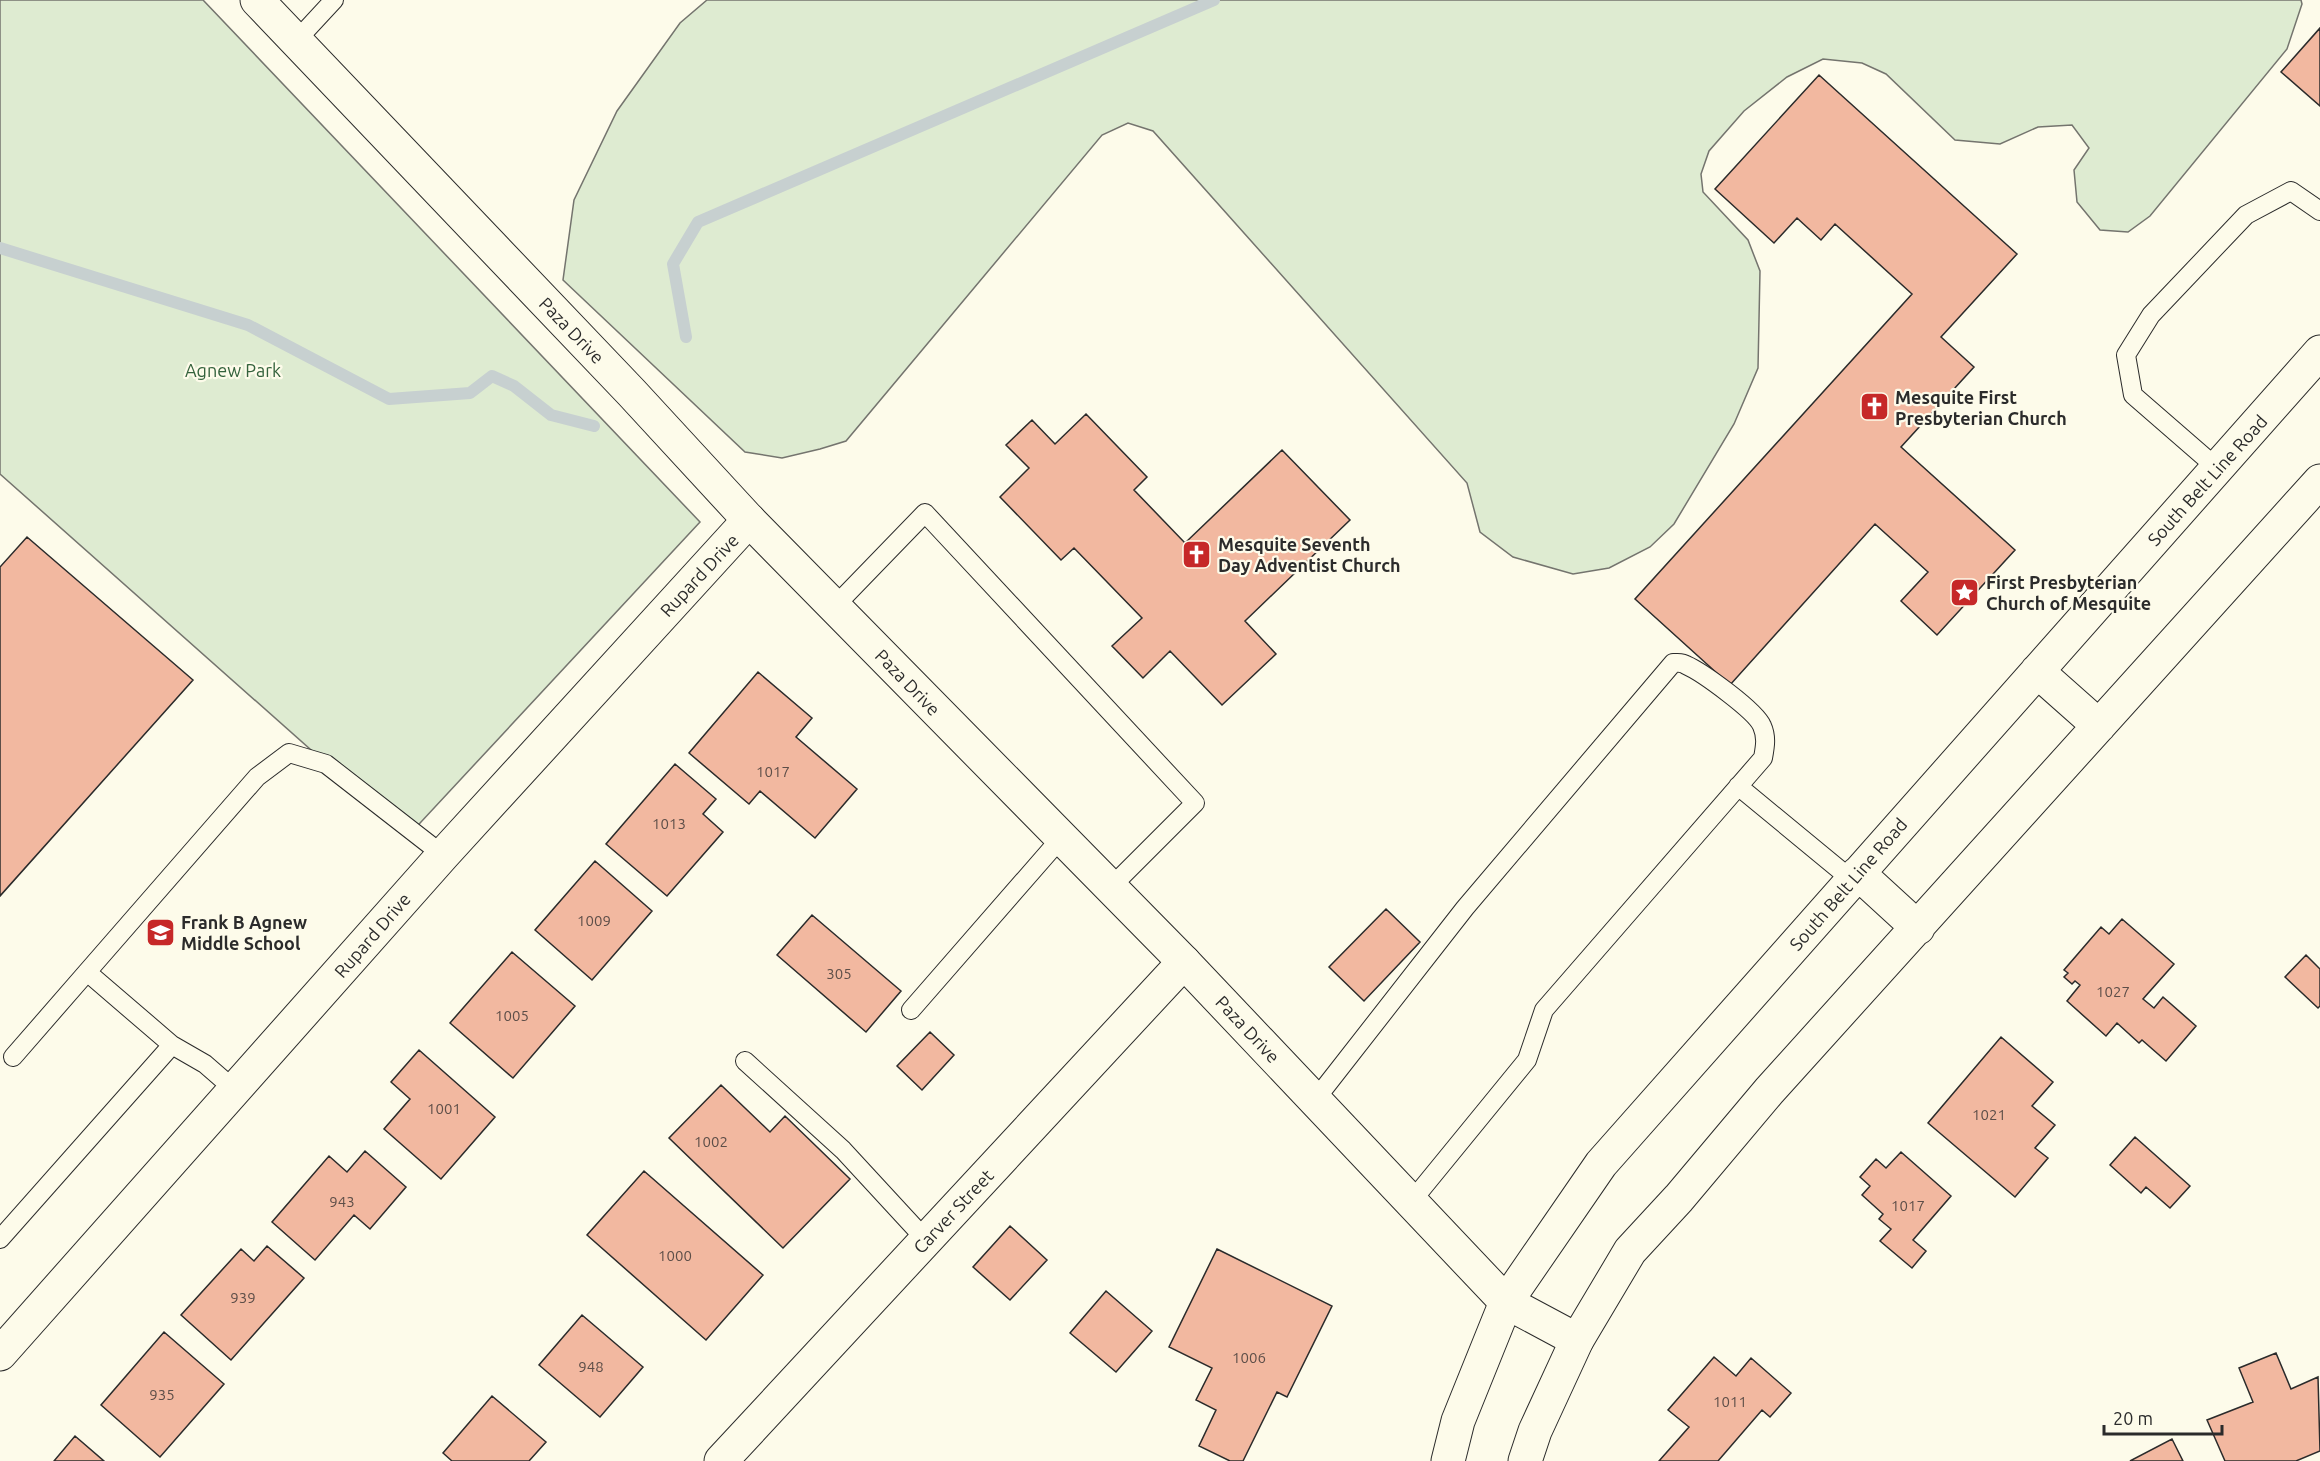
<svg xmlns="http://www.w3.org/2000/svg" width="2320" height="1461" font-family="Ubuntu,sans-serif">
	<rect width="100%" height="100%" fill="#fdfbea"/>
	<path fill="#deebd1" stroke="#74746e" stroke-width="1.5" d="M 0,0 L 203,0 L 700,522 L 408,836 L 0,474 Z
		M 707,0 L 2301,0 L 2302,4 L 2287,49 L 2150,216 L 2128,232 L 2100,230 L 2077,202 L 2074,170 L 2089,148 L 2072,125 L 2038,127 L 2000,144 L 1955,140 L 1886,74 L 1862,63 L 1823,59 L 1787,77 L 1744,111 L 1709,151 L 1701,174 L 1703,192 L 1748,240 L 1760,271 L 1758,368 L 1734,424 L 1674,524 L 1650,547 L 1609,568 L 1573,574 L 1513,557 L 1480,532 L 1467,483 L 1153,131 L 1128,123 L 1102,135 L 846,441 L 820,449 L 782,458 L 745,452 L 563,280 L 574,200 L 617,111 L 680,23 Z"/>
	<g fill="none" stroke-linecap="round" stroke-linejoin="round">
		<path stroke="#c7d0d0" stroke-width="12" d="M 0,248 L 248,325 L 389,399 L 470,393 L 492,376 L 514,386 L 551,415 L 594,426
			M 686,337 L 673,264 L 698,222 L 1214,0"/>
	</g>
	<path fill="#f2b8a0" stroke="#2b2b2b" stroke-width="1.5" d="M 2320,28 L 2320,106 L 2281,72 Z
		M 1819,75 L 2017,254 L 1941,337 L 1974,367 L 1901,447 L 2015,550 L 1937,635 L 1901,601 L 1928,572 L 1875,524 L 1730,685 L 1635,599 L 1912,294 L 1835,224 L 1821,240 L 1797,218 L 1774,243 L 1715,189 Z
		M 1086,414 L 1147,477 L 1134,490 L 1185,543 L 1282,450 L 1350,520 L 1245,621 L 1276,654 L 1222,705 L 1170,651 L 1143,678 L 1112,646 L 1142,618 L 1074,548 L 1061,560 L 1000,497 L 1029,468 L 1006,445 L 1032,420 L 1055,444 Z
		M 27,537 L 193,680 L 0,896 L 0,567 Z
		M 758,672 L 812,718 L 796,737 L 857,789 L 815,838 L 760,791 L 749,804 L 689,753 Z
		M 675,764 L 716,799 L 703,814 L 723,832 L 667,896 L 606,844 Z
		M 595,861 L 652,911 L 592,980 L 535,930 Z
		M 1386,909 L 1420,942 L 1364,1001 L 1329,967 Z
		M 812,915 L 901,991 L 866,1032 L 777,955 Z
		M 2122,919 L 2174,964 L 2143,999 L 2154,1008 L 2163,997 L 2196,1026 L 2166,1061 L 2142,1040 L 2139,1043 L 2117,1023 L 2106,1036 L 2067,1001 L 2080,985 L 2075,981 L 2072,984 L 2064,977 L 2068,973 L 2064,970 L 2101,927 L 2109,934 Z
		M 512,952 L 575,1006 L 513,1078 L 450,1023 Z
		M 2306,955 L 2320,969 L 2320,1006 L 2318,1008 L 2285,977 Z
		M 930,1032 L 954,1055 L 922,1090 L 897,1066 Z
		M 2001,1037 L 2053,1082 L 2032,1106 L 2055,1125 L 2035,1148 L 2048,1158 L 2015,1197 L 1928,1123 Z
		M 419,1050 L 495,1117 L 441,1179 L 384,1129 L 410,1099 L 391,1082 Z
		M 721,1085 L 770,1132 L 785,1116 L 850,1179 L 783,1248 L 669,1138 Z
		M 2135,1137 L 2190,1186 L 2170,1208 L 2146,1187 L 2141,1193 L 2110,1165 Z
		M 365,1151 L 406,1187 L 370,1229 L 354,1215 L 315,1260 L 272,1222 L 329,1156 L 347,1172 Z
		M 1901,1152 L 1951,1196 L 1913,1240 L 1926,1251 L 1912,1268 L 1880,1241 L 1891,1229 L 1879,1219 L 1883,1214 L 1862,1195 L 1870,1186 L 1860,1177 L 1876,1159 L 1886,1168 Z
		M 644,1171 L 763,1275 L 706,1340 L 587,1235 Z
		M 1010,1226 L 1047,1260 L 1010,1300 L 973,1267 Z
		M 267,1246 L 304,1278 L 231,1360 L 181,1315 L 241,1249 L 254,1261 Z
		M 1217,1249 L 1332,1306 L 1287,1397 L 1277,1392 L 1243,1461 L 1230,1461 L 1199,1446 L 1216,1410 L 1196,1400 L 1212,1368 L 1169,1347 Z
		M 1106,1291 L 1152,1331 L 1116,1372 L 1070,1333 Z
		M 582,1315 L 643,1367 L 600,1417 L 539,1365 Z
		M 164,1332 L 224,1384 L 160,1457 L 101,1405 Z
		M 2276,1353 L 2291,1389 L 2318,1377 L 2320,1451 L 2296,1461 L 2225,1461 L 2207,1420 L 2253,1402 L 2239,1368 Z
		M 1714,1357 L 1736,1376 L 1751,1358 L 1791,1393 L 1770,1417 L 1762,1410 L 1718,1461 L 1659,1461 L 1689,1427 L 1668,1410 Z
		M 492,1396 L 546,1442 L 529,1461 L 452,1461 L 443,1453 Z
		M 75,1436 L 104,1461 L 54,1461 Z
		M 2172,1439 L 2183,1461 L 2130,1461 Z"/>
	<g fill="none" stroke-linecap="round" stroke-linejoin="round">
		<defs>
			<path id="lane" d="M 296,41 L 334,0
				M 2217,468 L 2133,395 L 2126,355 L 2151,315 L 2246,215 L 2291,191 L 2320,211
				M 834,607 L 925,513 L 1195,803 L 1110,888
				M 1738,786 L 1852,880
				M 911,1010 L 1061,838
				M 13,1057 L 87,972
				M 745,1061 L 843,1150 L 926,1240
				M 236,1091 L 205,1064 L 172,1045 L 87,972 L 257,777 L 289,753 L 326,764 L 443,855
				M 1315,1100 L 1465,908 L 1673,663 C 1678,663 1682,662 1686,665 C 1702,672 1756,711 1762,726 C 1767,737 1765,747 1763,758 L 1544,1010 L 1527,1060 L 1411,1202
				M 0,1239 L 172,1045"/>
			<path id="street" d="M 0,1354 L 443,855 L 749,520
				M 721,1461 L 1184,962"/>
			<path id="secondary" d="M 257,0 L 631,392 L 749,520 L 1184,962 L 1506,1302 L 1577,1340"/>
			<path id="primary" d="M 2037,671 L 2099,726
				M 1858,873 L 1918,928
				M 1448,1461 L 1458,1421 L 1506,1302 L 1601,1164 L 2320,352
				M 1525,1461 L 1535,1431 L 1577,1340 L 1630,1251 L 1679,1198 L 1769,1091 L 2320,481"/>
		</defs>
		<use href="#lane" stroke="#2b2b2b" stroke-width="20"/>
		<use href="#street" stroke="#2b2b2b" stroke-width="35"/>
		<use href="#secondary" stroke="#2b2b2b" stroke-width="35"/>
		<use href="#primary" stroke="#2b2b2b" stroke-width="35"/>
		<use href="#lane" stroke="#fdfbea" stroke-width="18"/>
		<use href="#street" stroke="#fdfbea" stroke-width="33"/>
		<use href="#secondary" stroke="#fdfbea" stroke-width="33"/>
		<use href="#primary" stroke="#fdfbea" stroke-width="33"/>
	</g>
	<defs>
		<symbol id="church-square" viewBox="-11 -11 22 22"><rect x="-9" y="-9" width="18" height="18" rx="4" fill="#c62828" stroke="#fdfbea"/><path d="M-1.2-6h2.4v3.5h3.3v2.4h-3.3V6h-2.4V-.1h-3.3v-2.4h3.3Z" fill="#fff"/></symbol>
		<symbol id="sight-square" viewBox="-11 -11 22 22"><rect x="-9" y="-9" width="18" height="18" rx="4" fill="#c62828" stroke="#fdfbea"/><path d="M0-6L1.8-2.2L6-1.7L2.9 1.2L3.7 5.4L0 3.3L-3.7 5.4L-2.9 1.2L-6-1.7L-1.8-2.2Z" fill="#fff"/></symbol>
		<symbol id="school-square" viewBox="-11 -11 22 22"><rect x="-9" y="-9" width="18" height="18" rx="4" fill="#c62828" stroke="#fdfbea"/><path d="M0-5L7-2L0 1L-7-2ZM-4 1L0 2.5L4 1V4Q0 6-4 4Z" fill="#fff"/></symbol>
	</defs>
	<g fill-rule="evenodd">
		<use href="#church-square" x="1858" y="390" width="33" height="33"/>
		<use href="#church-square" x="1180" y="538" width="33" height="33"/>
		<use href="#sight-square" x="1948" y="576" width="33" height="33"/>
		<use href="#school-square" x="144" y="916" width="33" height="33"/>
	</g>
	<g text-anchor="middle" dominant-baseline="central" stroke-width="4.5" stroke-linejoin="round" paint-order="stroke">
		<g font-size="15" fill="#5d4e48">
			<text x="773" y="771">1017</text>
			<text x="669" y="823">1013</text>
			<text x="594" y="920">1009</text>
			<text x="839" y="973">305</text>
			<text x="2113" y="991">1027</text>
			<text x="512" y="1015">1005</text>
			<text x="444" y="1108">1001</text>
			<text x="1989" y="1114">1021</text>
			<text x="711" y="1141">1002</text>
			<text x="342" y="1201">943</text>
			<text x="1908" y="1205">1017</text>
			<text x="675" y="1255">1000</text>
			<text x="243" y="1297">939</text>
			<text x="1249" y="1357">1006</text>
			<text x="591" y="1366">948</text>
			<text x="162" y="1394">935</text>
			<text x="1730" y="1401">1011</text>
		</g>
		<g font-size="18" fill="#2b2b2b" stroke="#fdfbea">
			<text transform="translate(572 330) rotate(46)">Paza Drive</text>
			<text transform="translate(2207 480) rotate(-48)">South Belt Line Road</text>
			<text transform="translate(699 575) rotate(-47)">Rupard Drive</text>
			<text transform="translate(908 682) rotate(46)">Paza Drive</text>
			<text transform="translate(1848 884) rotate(-49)">South Belt Line Road</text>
			<text transform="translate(372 935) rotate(-49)">Rupard Drive</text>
			<text transform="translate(1248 1029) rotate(47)">Paza Drive</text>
			<text transform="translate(953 1211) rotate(-47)">Carver Street</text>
		</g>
		<g font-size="18" fill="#34623c" stroke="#fdfbea">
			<text x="233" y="370">Agnew Park</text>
		</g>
		<g font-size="18" font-weight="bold" fill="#2b2b2b" stroke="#fdfbea" text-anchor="start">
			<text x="1895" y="397">Mesquite First<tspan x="1895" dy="21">Presbyterian Church</tspan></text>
			<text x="1218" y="544">Mesquite Seventh<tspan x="1218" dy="21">Day Adventist Church</tspan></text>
			<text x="1986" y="582">First Presbyterian<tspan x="1986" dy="21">Church of Mesquite</tspan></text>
			<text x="181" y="922">Frank B Agnew<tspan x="181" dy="21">Middle School</tspan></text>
		</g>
	</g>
	<path d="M2104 1425v9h118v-9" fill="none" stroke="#2b2b2b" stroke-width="3"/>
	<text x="2113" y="1425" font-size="18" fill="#2b2b2b" stroke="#fdfbea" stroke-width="4.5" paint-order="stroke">20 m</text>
</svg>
